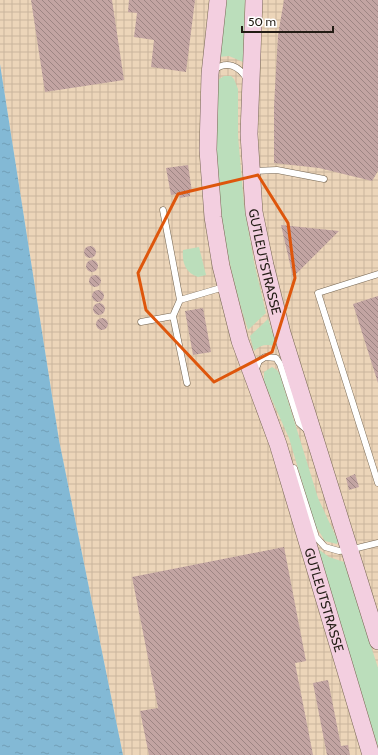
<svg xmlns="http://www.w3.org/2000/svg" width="378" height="755" font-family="Cabin,sans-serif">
	<defs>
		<pattern id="industrial-grid" width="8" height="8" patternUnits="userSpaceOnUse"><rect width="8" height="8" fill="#ecd5b9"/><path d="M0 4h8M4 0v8" fill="none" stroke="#cab69e"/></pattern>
		<pattern id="water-ripples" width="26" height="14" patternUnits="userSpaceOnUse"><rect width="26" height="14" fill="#83b9d5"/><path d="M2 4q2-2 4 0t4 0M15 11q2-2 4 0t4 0" fill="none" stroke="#719eb6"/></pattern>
		<pattern id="building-back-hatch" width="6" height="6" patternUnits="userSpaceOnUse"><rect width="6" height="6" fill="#c2a4a2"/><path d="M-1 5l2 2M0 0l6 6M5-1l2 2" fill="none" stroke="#9d8583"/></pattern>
	</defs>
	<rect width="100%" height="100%" fill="#f4e2cc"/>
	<path fill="url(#industrial-grid)" d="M 0,0 L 378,0 L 378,755 L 123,755 L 59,440 L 0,64 Z"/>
	<path fill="#bbdebb" d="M 224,0 L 245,0 L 243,62 L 229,56 L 218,57 Z
		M 224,76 L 231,76 L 234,79 L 238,89 L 238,136 L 244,205 L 254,262 L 266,313 L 248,330 C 229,272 217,208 215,147 C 214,125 217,102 218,80 Z
		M 199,247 L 206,275 L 198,277 C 185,273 182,262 183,250 Z
		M 268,319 L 276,344 L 274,346 C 266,344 260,345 254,351 L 250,336 Z
		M 272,367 L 277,370 L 280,375 L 318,498 L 338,541 L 337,544 L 325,541 L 315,525 L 289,438 L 264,382 L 264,372 Z
		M 317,548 L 329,557 L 344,562 L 378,668 L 378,747 Z"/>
	<path fill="url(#water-ripples)" d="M 0,64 L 59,440 L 123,755 L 0,755 Z"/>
	<path fill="url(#building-back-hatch)" d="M 31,0 L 112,0 L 124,80 L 45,92 Z
		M 129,0 L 195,0 L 186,72 L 151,67 L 154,40 L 134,37 L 137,13 L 128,12 Z
		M 284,0 L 378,0 L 378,171 L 372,181 L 319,168 L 274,163 L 274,106 L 278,35 Z
		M 188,165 L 192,192 L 190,192 L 190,196 L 180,198 L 179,194 L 171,195 L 166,168 Z
		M 281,225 L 339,231 L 293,277 Z
		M84 252a6 6 0 1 1 12 0a6 6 0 1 1-12 0Z
		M86 266a6 6 0 1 1 12 0a6 6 0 1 1-12 0Z
		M89 281a6 6 0 1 1 12 0a6 6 0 1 1-12 0Z
		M92 296a6 6 0 1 1 12 0a6 6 0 1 1-12 0Z
		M 378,296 L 378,383 L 353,304 Z
		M93 309a6 6 0 1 1 12 0a6 6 0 1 1-12 0Z
		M 203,308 L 211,352 L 193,355 L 185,311 Z
		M96 324a6 6 0 1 1 12 0a6 6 0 1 1-12 0Z
		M 355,474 L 359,487 L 349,490 L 346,478 Z
		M 284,547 L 306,661 L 295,663 L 313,755 L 149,755 L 140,711 L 158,708 L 132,577 Z
		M 328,680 L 341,746 L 348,745 L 350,755 L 327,755 L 313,683 Z"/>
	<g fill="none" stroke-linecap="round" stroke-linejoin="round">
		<defs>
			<path id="service" d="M 214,70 C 227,60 239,66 247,79
				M 252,171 L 277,170 L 324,179
				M 163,210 L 180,300
				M 378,274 L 318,293 L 378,483
				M 173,316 L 187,383
				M 141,322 L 173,316 L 180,300 L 224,287
				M 255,371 L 259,361 L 265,357 L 276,358 L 280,364 L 299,423 L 307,430
				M 294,468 L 316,537 L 325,547 L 339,551 L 349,550 L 378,543"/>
			<g id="secondary">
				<path id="s1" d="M 218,0 L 210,74 L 208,150 L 213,217 L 221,266 L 240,341 L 278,444 L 371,755"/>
				<path id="s2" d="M 254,0 L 249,134 L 254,212 L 265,265 L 282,333 L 378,641"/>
			</g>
		</defs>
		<use href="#service" stroke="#756652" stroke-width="7"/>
		<use href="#secondary" stroke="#756652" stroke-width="18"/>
		<use href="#service" stroke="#fff" stroke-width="6"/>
		<use href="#secondary" stroke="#f3cfe0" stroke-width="17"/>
	</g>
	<path fill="none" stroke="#de560c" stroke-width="3" stroke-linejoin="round" d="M 258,175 L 288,223 L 295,278 L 272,352 L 214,382 L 146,310 L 138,273 L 178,194 Z"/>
	<g text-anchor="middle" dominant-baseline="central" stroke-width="4" stroke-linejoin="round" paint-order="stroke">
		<g font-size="13" fill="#221c14" stroke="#fff">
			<text stroke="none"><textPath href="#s2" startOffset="263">GUTLEUTSTRASSE</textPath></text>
			<text stroke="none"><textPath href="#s1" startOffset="617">GUTLEUTSTRASSE</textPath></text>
		</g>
	</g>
	<path d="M242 26v6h91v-6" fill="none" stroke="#221c14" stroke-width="2"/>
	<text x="248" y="26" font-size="12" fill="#221c14" stroke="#ffffff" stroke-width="3" paint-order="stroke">50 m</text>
</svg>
